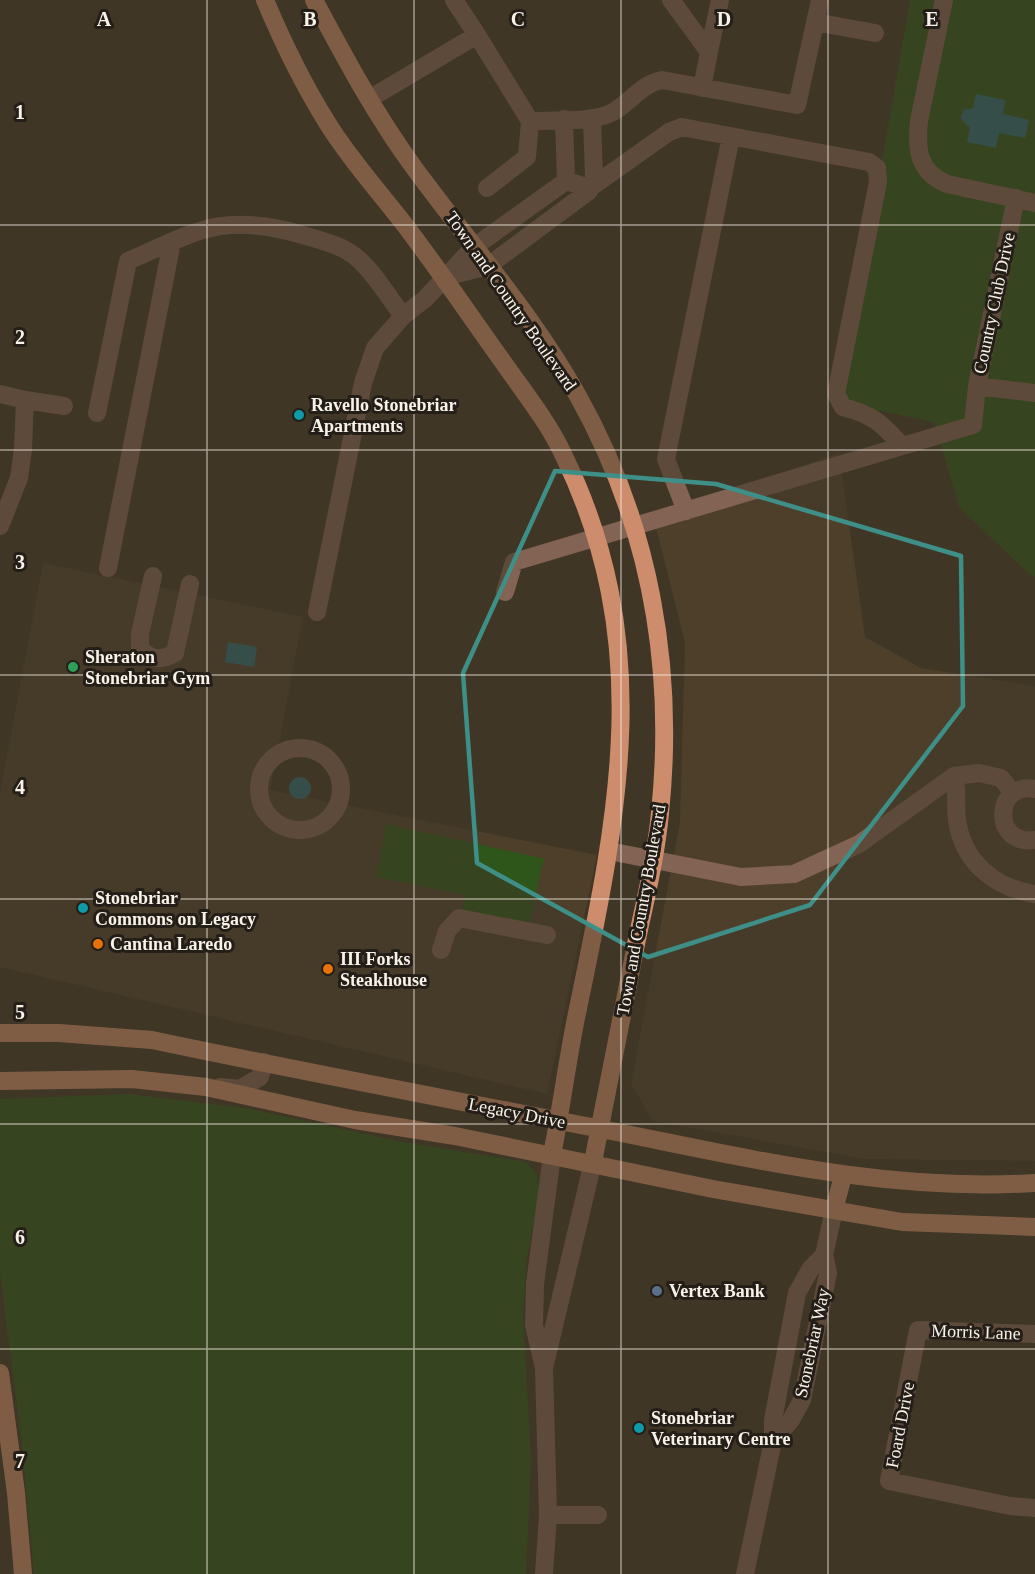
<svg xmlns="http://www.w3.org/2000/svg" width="1035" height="1574" font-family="Georgia,serif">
	<rect width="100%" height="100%" fill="#403626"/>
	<path fill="#4e3f2a" d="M 839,452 L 865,637 L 921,668 L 1035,686 L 1035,1161 L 864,1159 L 653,1121 L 631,1084 L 680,822 L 685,643 L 654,520 Z
		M 43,563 L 303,617 L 270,790 L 597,855 L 547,1094 L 0,967 L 0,792 Z"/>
	<path fill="#2e551a" d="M 910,0 L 1035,0 L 1035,577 L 1029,574 L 959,507 L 934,422 L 841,403 L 862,249 L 885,145 Z
		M 386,824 L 545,859 L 541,869 L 530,924 L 462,911 L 465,895 L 376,877 Z
		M 129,1094 L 251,1109 L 397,1141 L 526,1162 L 537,1174 L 539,1196 L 527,1258 L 523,1312 L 531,1461 L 526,1574 L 34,1574 L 22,1444 L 0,1273 L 0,1099 Z"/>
	<path fill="#2c6a74" d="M 976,94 L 1005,100 L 1003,114 L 1029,120 L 1025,138 L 999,133 L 996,148 L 967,142 L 970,128 L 960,118 L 964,110 L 973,108 Z
		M 228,642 L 257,647 L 254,667 L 225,662 Z
		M289 788a11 11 0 1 1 22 0a11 11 0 1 1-22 0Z"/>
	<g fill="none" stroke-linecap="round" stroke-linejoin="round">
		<path stroke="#836353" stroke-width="18" d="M 454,0 L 477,35
			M 671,0 L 709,52 L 702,88
			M 944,0 L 919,121 C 916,149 918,172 947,184 L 1035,203
			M 815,22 L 875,33
			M 709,52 L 720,0
			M 369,99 L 477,35 L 530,121 C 551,120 594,123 613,112 C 631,102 641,84 662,80 L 797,105 L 820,0
			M 566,181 L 590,188 L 669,132 L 682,127 L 869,162 L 877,168 L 878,182 L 836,394 L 843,407 C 873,415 882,423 902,446
			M 487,188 L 527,157 L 530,121
			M 445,277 L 488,266 L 589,191 L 594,178 L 592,118
			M 977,386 L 1035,393
			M 0,394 L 25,400
			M 97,413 L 128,261 C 199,230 223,212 303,235 C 320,240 344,246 357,258 C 375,273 389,298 403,316
			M 686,511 L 666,459 L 731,136
			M 0,526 L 19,478 L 23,449 L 25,400 L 64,406
			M 108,568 L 172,242
			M 153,576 L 140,634 L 140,649 C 153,660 160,661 175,653 L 190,584
			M 505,592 L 514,562 L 973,425 L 977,386 L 1016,198
			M 317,612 L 363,383 L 375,348 L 403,316 L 425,299 L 474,247 L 566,181 L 564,119
			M259 789a41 41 0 1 1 82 0a41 41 0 1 1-82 0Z
			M 954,776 C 958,791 955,804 957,819 C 962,861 994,888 1035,894
			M 1035,789 C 994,781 991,846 1035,840
			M 609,851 L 741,877 L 794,874 L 859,844 L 954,776 L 979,773 L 1001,778 L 1013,793
			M 441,950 L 447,931 L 459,918 L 547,935
			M 220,1087 L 240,1089 L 260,1077 L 264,1062
			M 1035,1334 L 918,1330 L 889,1481 L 1010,1506 L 1035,1508
			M 545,1364 L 593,1162
			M 773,1441 L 773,1420 L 797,1293 L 811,1268 L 824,1255
			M 548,1515 L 598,1515
			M 544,1574 L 548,1515 L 544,1368 L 534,1325 L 535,1284 L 552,1155
			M 745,1574 L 773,1441 L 791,1420 L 802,1400 L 828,1273 L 824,1255 L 834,1210"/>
		<path stroke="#cd8c6b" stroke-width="18" d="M 265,0 C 283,43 303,84 328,124 C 349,158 376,188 401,220 C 438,268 472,319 508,369 C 527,396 549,424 563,454 C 657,646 617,820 576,1018 C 567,1063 561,1109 552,1155
			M 314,0 C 345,58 376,116 415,169 C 470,244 533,315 578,396 C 650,525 675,667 660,813 C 656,857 645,901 636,944 C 622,1017 607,1090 593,1162
			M 0,1033 L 59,1033 L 152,1040 C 299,1071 448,1099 596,1128 C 744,1157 882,1192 1035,1183
			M 0,1081 L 132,1079 L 206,1087 L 355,1120 L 455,1136 L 713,1189 L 902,1222 L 1035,1227
			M 834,1210 L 843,1176
			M 0,1373 L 16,1493 L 23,1574"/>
	</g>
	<path d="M0 0H1035V1574H0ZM 555,471 L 716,484 L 961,556 L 963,706 L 810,905 L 648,957 L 477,863 L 463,673 Z" fill="#403626" fill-opacity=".55" fill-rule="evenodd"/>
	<path fill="none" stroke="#3e8f87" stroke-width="4.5" stroke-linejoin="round" d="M 555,471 L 716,484 L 961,556 L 963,706 L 810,905 L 648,957 L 477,863 L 463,673 Z"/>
	<path fill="none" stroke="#f9f2e9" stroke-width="1.5" stroke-opacity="0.55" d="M 207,0 L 207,1574M 414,0 L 414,1574M 621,0 L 621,1574M 828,0 L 828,1574M 0,225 L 1035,225M 0,450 L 1035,450M 0,675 L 1035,675M 0,899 L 1035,899M 0,1124 L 1035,1124M 0,1349 L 1035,1349"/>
	<g fill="#0f9aa8" stroke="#231e17" stroke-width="2">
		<circle cx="299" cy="415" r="6"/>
		<circle cx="83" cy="908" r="6"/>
		<circle cx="639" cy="1428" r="6"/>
	</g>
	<circle fill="#2e9e5b" stroke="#231e17" stroke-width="2" cx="73" cy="667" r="6"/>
	<g fill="#e8710a" stroke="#231e17" stroke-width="2">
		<circle cx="98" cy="944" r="6"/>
		<circle cx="328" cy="969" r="6"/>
	</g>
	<circle fill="#5c6f8a" stroke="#231e17" stroke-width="2" cx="657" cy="1291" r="6"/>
	<g text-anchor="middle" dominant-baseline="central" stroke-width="6" stroke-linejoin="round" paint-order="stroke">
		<g font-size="18" fill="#f9f2e9" stroke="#231e17">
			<text transform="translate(511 301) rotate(55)">Town and Country Boulevard</text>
			<text transform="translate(994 303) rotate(-78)">Country Club Drive</text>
			<text transform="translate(641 910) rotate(-80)">Town and Country Boulevard</text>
			<text transform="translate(517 1113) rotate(11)">Legacy Drive</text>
			<text transform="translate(976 1332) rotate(2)">Morris Lane</text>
			<text transform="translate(812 1343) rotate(-78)">Stonebriar Way</text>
			<text transform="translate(900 1425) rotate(-79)">Foard Drive</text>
		</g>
		<g font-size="18" font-weight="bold" fill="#f9f2e9" stroke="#231e17" text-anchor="start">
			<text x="311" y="405">Ravello Stonebriar<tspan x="311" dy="21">Apartments</tspan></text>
			<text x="85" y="657">Sheraton<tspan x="85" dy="21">Stonebriar Gym</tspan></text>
			<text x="95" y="898">Stonebriar<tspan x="95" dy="21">Commons on Legacy</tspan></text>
			<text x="110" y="944">Cantina Laredo</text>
			<text x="340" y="959">III Forks<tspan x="340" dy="21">Steakhouse</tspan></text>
			<text x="669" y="1291">Vertex Bank</text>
			<text x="651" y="1418">Stonebriar<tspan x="651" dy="21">Veterinary Centre</tspan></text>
		</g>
	</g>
	<g font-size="20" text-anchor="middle" font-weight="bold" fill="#f9f2e9" stroke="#231e17" stroke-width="6" stroke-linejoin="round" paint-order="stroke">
		<text x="104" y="26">A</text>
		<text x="310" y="26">B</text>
		<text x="518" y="26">C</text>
		<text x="724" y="26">D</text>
		<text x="932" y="26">E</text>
		<text x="20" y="119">1</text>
		<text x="20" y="344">2</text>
		<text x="20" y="569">3</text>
		<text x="20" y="794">4</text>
		<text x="20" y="1019">5</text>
		<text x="20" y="1244">6</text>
		<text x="20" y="1468">7</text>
	</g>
</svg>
